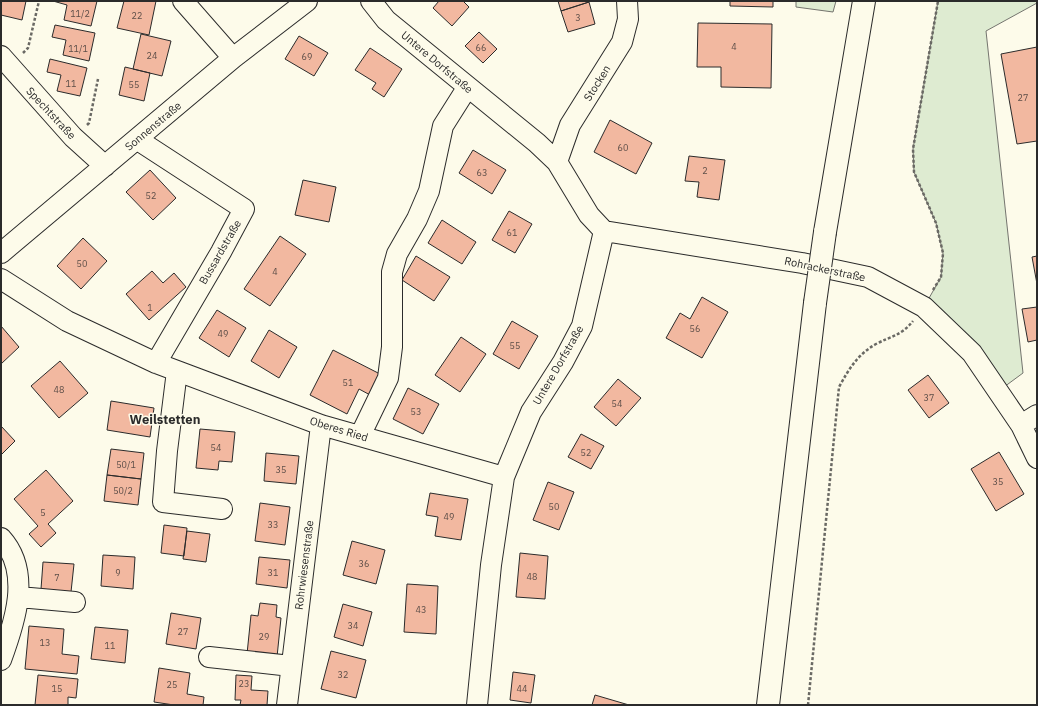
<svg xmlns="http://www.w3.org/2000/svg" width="1038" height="706" font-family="'IBM Plex Sans',sans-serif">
	<rect width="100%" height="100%" fill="#fdfbea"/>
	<path fill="#deebd1" stroke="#74746e" d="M 796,1 L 836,1 L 833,12 L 796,7 Z
		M 938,1 L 1037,1 L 1037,3 L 986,31 L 1023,373 L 1004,387 L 924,307 L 941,277 L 943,253 L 936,223 L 914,172 L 913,149 Z"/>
	<path fill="#f2b8a0" stroke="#2b2b2b" d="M 1,1 L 26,1 L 22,20 L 1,15 Z
		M 53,1 L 97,1 L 91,26 L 64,20 L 67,5 Z
		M 124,1 L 156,1 L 149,35 L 117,28 Z
		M 439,1 L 463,1 L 469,7 L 452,26 L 433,8 Z
		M 558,1 L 588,1 L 589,2 L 561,11 Z
		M 730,1 L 773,1 L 773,7 L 730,6 Z
		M 589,2 L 595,24 L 568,32 L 561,11 Z
		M 698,23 L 772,24 L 771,88 L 721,87 L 721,67 L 697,67 Z
		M 55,25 L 95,33 L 89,61 L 63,55 L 66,40 L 52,37 Z
		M 479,32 L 497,49 L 483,63 L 465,46 Z
		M 141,34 L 171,41 L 162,76 L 133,69 Z
		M 299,36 L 328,53 L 314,76 L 285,59 Z
		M 1037,47 L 1037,141 L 1017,144 L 1001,54 Z
		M 370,48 L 402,69 L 384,97 L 372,89 L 376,83 L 355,70 Z
		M 50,59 L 87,68 L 80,96 L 57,91 L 61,75 L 47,72 Z
		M 125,67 L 150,73 L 144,101 L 119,95 Z
		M 610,120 L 652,143 L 636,174 L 594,152 Z
		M 473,150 L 506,170 L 492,194 L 459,173 Z
		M 689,156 L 725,160 L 719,200 L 697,197 L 699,182 L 685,181 Z
		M 150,170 L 176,198 L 153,220 L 126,192 Z
		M 303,180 L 336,187 L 329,222 L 295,215 Z
		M 509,211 L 532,224 L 515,253 L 492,240 Z
		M 442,220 L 476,242 L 462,264 L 428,243 Z
		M 280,236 L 306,254 L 270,306 L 244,289 Z
		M 83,238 L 107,261 L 81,289 L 57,266 Z
		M 416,256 L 450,277 L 434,301 L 402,280 Z
		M 1037,256 L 1037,284 L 1032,257 Z
		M 152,271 L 163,283 L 174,273 L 186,287 L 149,320 L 126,294 Z
		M 702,297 L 728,312 L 702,358 L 666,338 L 680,313 L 690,319 Z
		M 1037,307 L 1037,340 L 1028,342 L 1022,309 Z
		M 217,310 L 246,328 L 229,357 L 199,338 Z
		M 512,321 L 538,336 L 519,369 L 493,354 Z
		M 1,326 L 19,347 L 1,364 Z
		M 269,330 L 297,347 L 279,378 L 251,361 Z
		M 461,337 L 486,354 L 460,392 L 435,375 Z
		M 333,350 L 382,375 L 372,396 L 359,389 L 347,414 L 310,395 Z
		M 60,361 L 88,393 L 59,418 L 31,386 Z
		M 928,375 L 949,403 L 929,418 L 908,390 Z
		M 618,379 L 641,398 L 616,426 L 594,407 Z
		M 408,388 L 439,404 L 423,434 L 393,419 Z
		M 111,401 L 154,408 L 150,437 L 107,430 Z
		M 1,426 L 15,441 L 1,455 Z
		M 200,429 L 235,432 L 232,462 L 219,461 L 218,470 L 196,468 Z
		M 581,434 L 604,446 L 591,469 L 568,457 Z
		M 111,449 L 144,453 L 141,479 L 107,475 Z
		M 999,452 L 1024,494 L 996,511 L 971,469 Z
		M 266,453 L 299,456 L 296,484 L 264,481 Z
		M 46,470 L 73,501 L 48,524 L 56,533 L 41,547 L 29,534 L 38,526 L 14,499 Z
		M 107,475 L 141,479 L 138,505 L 104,501 Z
		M 548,482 L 574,492 L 559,530 L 533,520 Z
		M 430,493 L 468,499 L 461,540 L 435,536 L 438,517 L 426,515 Z
		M 260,503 L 290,507 L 285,545 L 255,541 Z
		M 164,525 L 187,528 L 184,556 L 161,553 Z
		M 187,531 L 210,534 L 206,562 L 183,559 Z
		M 352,541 L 385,550 L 376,584 L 343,575 Z
		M 520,553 L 548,556 L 545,599 L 516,597 Z
		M 103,555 L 135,557 L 133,589 L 101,586 Z
		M 259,557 L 290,560 L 287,588 L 256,584 Z
		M 43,562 L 74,564 L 71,592 L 41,589 Z
		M 407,584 L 438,586 L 436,634 L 404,632 Z
		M 260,603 L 277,605 L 276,617 L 281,618 L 277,657 L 247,654 L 251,615 L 258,616 Z
		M 343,604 L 372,612 L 363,646 L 334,637 Z
		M 171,613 L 201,618 L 196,649 L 166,644 Z
		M 29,626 L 64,629 L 62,654 L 79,656 L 77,674 L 25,669 Z
		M 95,627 L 128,630 L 125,663 L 91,659 Z
		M 331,651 L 366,660 L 356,698 L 321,689 Z
		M 159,668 L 190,673 L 187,694 L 204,697 L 203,705 L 174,705 L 154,702 Z
		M 513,672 L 535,675 L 531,703 L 510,700 Z
		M 38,675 L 78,679 L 76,698 L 68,697 L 68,705 L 35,705 Z
		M 236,675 L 252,676 L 251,690 L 268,691 L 267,705 L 240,705 L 241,700 L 235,700 Z
		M 595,695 L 629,705 L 592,705 Z"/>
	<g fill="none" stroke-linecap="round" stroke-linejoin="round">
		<defs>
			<path id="minor" d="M 183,1 L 233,58
				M 371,1 L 386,20 L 537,143 L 557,162 L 589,215 L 604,231
				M 1,56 L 73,137 L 105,166
				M 138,140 L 244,209 L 221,252 L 156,363
				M 557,162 L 570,125 L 622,42 L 628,19 L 627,1
				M 604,231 L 802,263 L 868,277 L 924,307 L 972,353 L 1021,425 L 1037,458
				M 1,253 L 233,58 L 307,1
				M 1,279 L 67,321 L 156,363 L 321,425 L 504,477
				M 177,371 L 167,451 L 163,502 L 222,509
				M 1021,425 L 1037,415
				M 360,436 L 388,378 L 392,347 L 392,272 L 397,254 L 417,219 L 429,191 L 443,126 L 467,88
				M 1,538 C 32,572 15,622 1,660
				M 19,597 L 75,602
				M 209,657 L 291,666
				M 287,705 L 321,425
				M 477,705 L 491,565 L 504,477 L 531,412 L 563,362 L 582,326 L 604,231"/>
			<path id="highway" d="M 825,232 L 864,1
				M 768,705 L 815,303"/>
		</defs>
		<use href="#minor" stroke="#2b2b2b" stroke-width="22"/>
		<use href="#highway" stroke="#2b2b2b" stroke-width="24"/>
		<path stroke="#6a6964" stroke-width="2.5" stroke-dasharray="3 2" stroke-linecap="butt" d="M 23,53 L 28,48 L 39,1
			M 87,125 L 89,123 L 98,79
			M 933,290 L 941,277 L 943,253 L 936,223 L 914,172 L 913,149 L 938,1
			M 808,705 L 839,387 C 849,369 857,355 876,344 C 891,336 901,336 913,321"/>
		<use href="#minor" stroke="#fdfbea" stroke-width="20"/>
		<use href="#highway" stroke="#fdfbea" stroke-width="22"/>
		<defs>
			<path id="highway-bridge" d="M 815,303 L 825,232"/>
		</defs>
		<use href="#highway-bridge" stroke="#2b2b2b" stroke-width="24" stroke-linecap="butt"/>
		<use href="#highway-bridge" stroke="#fdfbea" stroke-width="22"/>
	</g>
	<g text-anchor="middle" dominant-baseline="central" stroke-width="3" stroke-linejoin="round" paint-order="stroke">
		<g font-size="9" fill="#5d4e48">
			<text x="80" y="13">11/2</text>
			<text x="137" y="15">22</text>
			<text x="578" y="17">3</text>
			<text x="734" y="46">4</text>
			<text x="481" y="47">66</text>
			<text x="78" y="48">11/1</text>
			<text x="152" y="55">24</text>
			<text x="307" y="56">69</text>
			<text x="71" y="83">11</text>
			<text x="134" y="84">55</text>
			<text x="1023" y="97">27</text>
			<text x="623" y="147">60</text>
			<text x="705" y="170">2</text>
			<text x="482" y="172">63</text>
			<text x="151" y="195">52</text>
			<text x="512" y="232">61</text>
			<text x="82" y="263">50</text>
			<text x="275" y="271">4</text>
			<text x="150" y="307">1</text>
			<text x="695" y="328">56</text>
			<text x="223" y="333">49</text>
			<text x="515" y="345">55</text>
			<text x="348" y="382">51</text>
			<text x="59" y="389">48</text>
			<text x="929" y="397">37</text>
			<text x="617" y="403">54</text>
			<text x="416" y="411">53</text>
			<text x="216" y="447">54</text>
			<text x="586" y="452">52</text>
			<text x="126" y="464">50/1</text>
			<text x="281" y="469">35</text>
			<text x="998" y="481">35</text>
			<text x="123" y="490">50/2</text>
			<text x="554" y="506">50</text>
			<text x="43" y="512">5</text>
			<text x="449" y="516">49</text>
			<text x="273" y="524">33</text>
			<text x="364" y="563">36</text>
			<text x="118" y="572">9</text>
			<text x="273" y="572">31</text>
			<text x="532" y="576">48</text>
			<text x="57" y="577">7</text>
			<text x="421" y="609">43</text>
			<text x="353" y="625">34</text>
			<text x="183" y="631">27</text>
			<text x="264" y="636">29</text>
			<text x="45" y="642">13</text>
			<text x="110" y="645">11</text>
			<text x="343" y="674">32</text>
			<text x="244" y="683">23</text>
			<text x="172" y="684">25</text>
			<text x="57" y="688">15</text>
			<text x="522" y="688">44</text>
		</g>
		<g font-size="11" fill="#2b2b2b" stroke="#fdfbea">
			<text transform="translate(437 62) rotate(40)">Untere Dorfstraße</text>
			<text transform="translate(597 83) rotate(-58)">Stocken</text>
			<text transform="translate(51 113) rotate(47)">Spechtstraße</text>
			<text transform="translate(153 126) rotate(-40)">Sonnenstraße</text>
			<text transform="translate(220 252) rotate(-60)">Bussardstraße</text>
			<text transform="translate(825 269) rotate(12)">Rohrackerstraße</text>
			<text transform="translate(558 365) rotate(-60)">Untere Dorfstraße</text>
			<text transform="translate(339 429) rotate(17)">Oberes Ried</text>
			<text transform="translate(304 565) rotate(-83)">Rohrwiesenstraße</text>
		</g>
		<g font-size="13" font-weight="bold" fill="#2b2b2b" stroke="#fdfbea">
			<text x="165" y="419">Weilstetten</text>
		</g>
	</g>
	<rect width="1038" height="706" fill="none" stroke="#2b2b2b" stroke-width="4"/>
</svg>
